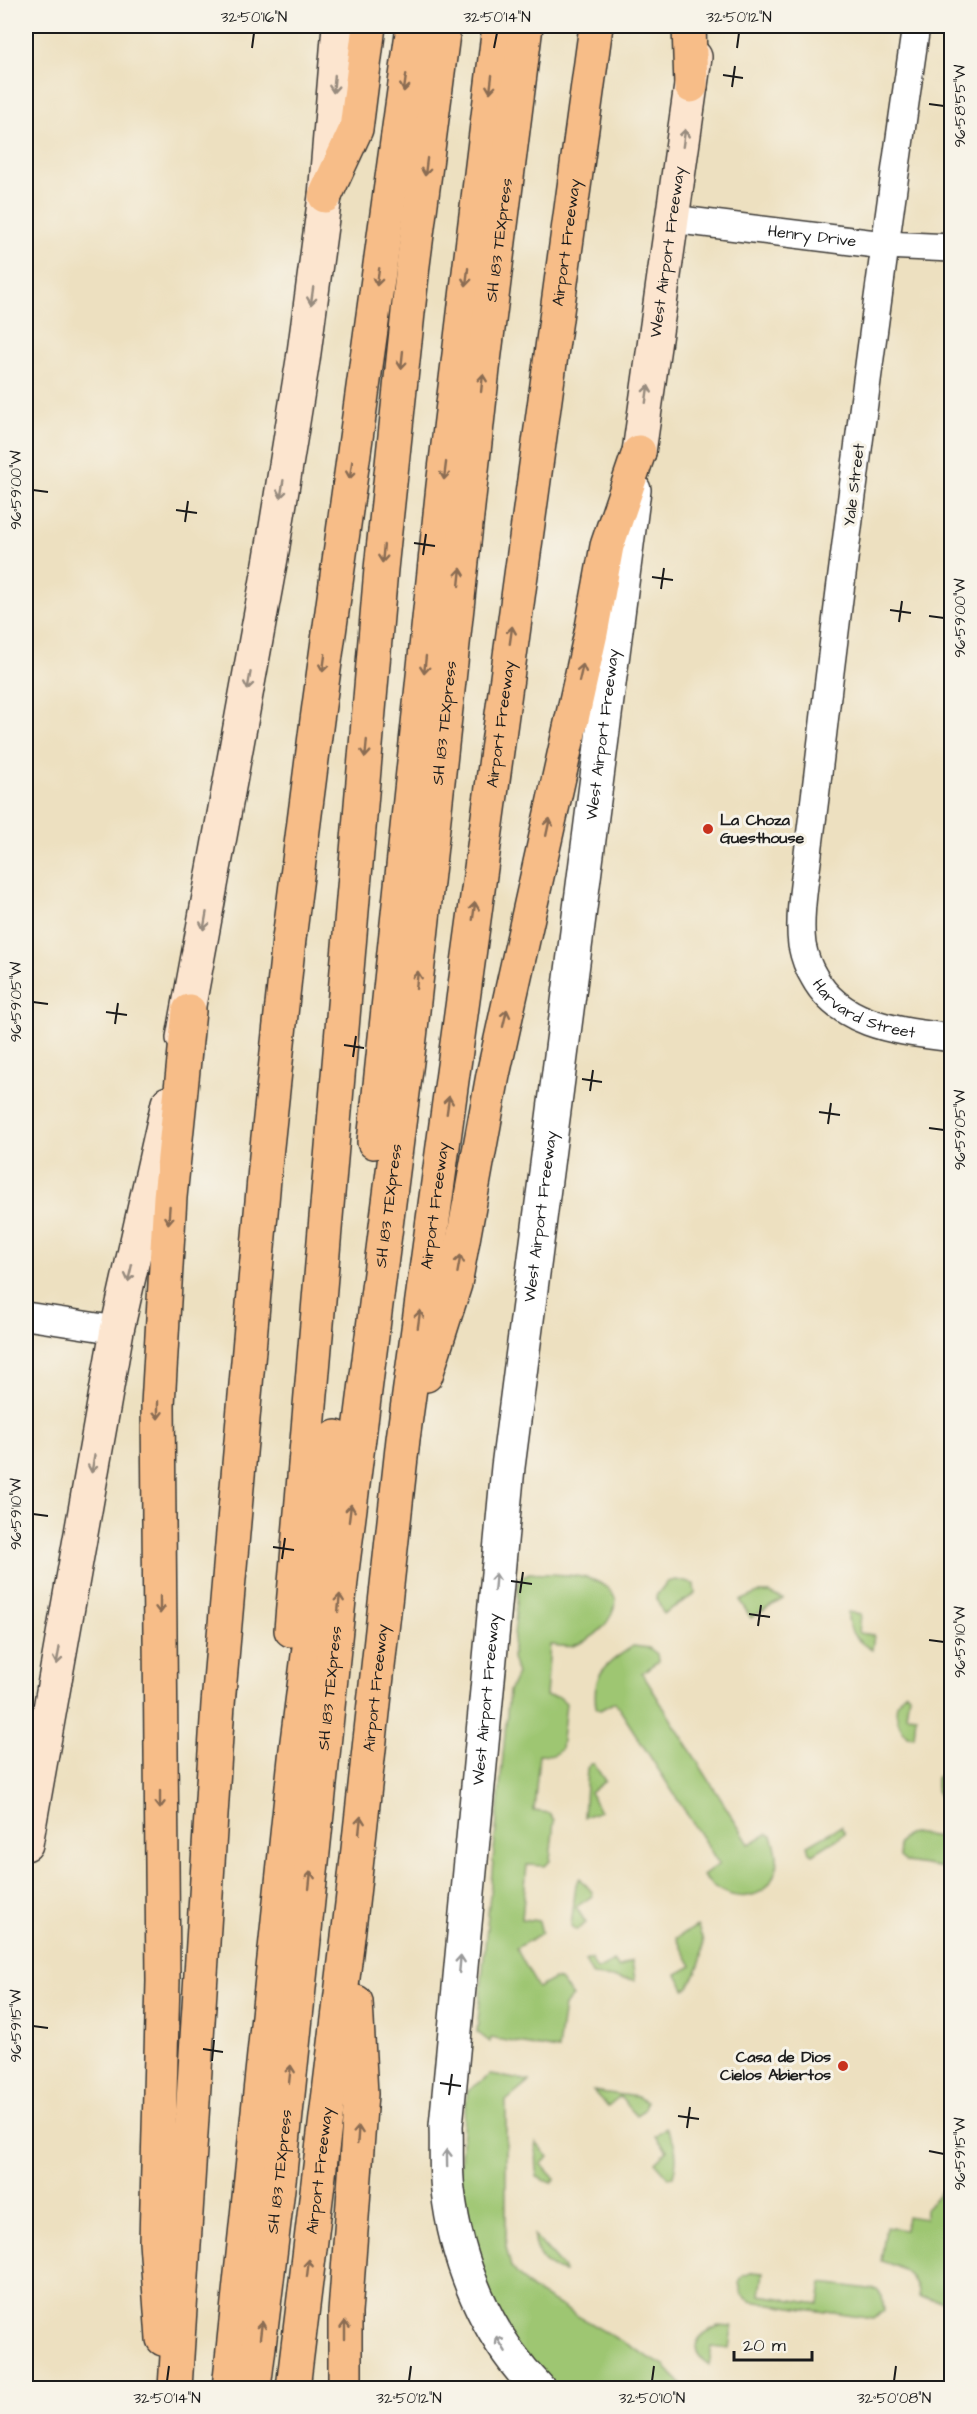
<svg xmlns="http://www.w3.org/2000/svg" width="977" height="2414" font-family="'Architects Daughter',sans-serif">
	<rect width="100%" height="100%" fill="#f7f3e8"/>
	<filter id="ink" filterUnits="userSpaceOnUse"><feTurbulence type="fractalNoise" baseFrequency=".0167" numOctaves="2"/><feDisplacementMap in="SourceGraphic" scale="12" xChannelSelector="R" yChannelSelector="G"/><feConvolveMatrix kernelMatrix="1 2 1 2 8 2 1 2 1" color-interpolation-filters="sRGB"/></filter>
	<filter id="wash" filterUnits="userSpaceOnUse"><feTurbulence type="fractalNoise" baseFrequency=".008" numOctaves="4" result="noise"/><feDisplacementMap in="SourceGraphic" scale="24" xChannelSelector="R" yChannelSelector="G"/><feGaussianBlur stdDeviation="1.35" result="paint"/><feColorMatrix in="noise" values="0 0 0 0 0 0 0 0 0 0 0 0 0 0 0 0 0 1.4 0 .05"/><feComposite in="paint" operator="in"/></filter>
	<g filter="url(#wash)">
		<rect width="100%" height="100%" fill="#ede0c0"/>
		<path fill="#9ec672" stroke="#5d7147" stroke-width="1.5" d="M 529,1573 C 557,1576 603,1570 616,1600 C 613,1622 595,1639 573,1646 C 566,1648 557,1645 550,1645 L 546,1696 L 559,1697 L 566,1703 L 561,1749 L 554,1755 L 539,1754 L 534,1811 L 549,1813 L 554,1820 L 550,1861 L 545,1866 L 527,1865 L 522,1919 L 539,1921 L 542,1933 L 516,1948 L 538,1988 L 554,1979 L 560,1980 L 573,1997 L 564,2005 L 558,2050 L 491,2038 L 490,2042 L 477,2032 L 509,1691 L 517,1674 L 512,1658 L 519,1579 Z
			M 676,1580 L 694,1584 L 695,1594 L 663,1614 L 656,1596 L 667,1582 Z
			M 758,1593 L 770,1593 L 783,1599 L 751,1618 L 740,1601 Z
			M 848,1612 L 861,1614 L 859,1633 L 874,1635 L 872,1650 C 855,1640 847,1631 848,1612 Z
			M 633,1646 L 649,1648 L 657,1654 L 658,1661 L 642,1673 L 749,1844 L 767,1834 L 772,1836 C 775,1844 778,1855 777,1864 C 771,1906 725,1904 703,1876 L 719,1864 L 615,1702 L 600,1710 L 596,1707 C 591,1672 607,1664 633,1646 Z
			M 906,1692 L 909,1695 L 906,1715 L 916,1716 L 914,1737 L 907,1736 C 896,1723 890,1703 906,1692 Z
			M 591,1764 L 594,1764 L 605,1781 L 590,1793 L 600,1811 L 584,1817 L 587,1768 Z
			M 943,1773 L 948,1775 L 947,1790 L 951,1791 L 951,1802 L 942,1800 L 936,1790 L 936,1778 Z
			M 841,1826 L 845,1834 L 813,1854 L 810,1852 L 808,1845 Z
			M 913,1833 L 951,1839 L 951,1869 L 906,1862 L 900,1857 L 898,1845 L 907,1834 Z
			M 580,1878 L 592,1892 L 592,1896 L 576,1907 L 586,1923 L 576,1930 L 571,1926 L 576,1884 Z
			M 697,1926 C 710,1948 699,1966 689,1987 L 685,1989 L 677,1974 L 692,1966 L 676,1938 Z
			M 591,1959 L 597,1970 L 614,1961 L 619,1968 L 632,1961 L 635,1980 L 593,1976 L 585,1961 Z
			M 490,2075 L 530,2081 L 506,2101 L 506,2247 L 511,2267 L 531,2289 L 664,2366 L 685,2388 L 554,2388 L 512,2345 L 482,2284 L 459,2184 L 464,2116 L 468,2091 Z
			M 593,2091 L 638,2097 L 646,2102 L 644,2110 L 636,2115 L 620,2097 L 608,2107 Z
			M 666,2127 C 676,2142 679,2158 673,2176 L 669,2178 L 655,2162 L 667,2150 L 655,2136 Z
			M 536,2143 L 549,2157 L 541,2164 L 555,2179 L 551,2183 L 537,2177 Z
			M 948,2183 L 952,2183 L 951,2302 L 919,2297 C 917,2274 901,2267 881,2261 L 886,2227 L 905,2230 L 907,2216 L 925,2219 L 926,2209 Z
			M 534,2235 L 564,2269 L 564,2272 C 546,2269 533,2252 534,2235 Z
			M 753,2272 L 763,2273 L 760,2295 L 819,2304 L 822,2283 L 877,2290 L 882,2296 L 884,2310 L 874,2319 L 750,2301 L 742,2295 L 739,2283 L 743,2276 Z
			M 719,2326 L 732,2327 L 729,2349 L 712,2347 L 709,2365 C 685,2348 698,2334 719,2326 Z"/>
	</g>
	<g filter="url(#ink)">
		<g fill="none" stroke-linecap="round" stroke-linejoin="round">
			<defs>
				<g id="minor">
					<path id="s1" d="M 916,26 C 884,246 855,467 828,688 C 822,740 816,792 809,845 C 806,875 798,915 802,945 C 804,955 809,969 814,977 C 841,1027 901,1031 952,1038"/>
					<path id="s2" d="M 672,219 L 884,245 L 952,248"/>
					<path d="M 26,1316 L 117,1330"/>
				</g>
				<g id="tertiary">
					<path id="s3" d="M 538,2388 C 487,2337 456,2262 448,2190 C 445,2169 447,2147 446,2126 L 508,1467 L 634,490"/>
				</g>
				<g id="secondary">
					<path id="s4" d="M 639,452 L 695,57"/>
					<path d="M 183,1038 L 271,558 L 303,360 L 325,196 L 339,26"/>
					<path d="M 26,1844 L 117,1330 L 168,1103"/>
				</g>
				<g id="motorway">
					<path d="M 689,26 L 691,86"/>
					<path d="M 325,196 L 356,129 L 369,26"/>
					<path d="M 374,1142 L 443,486 L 499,26"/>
					<path d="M 426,1375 L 455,1284 L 493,1075 L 591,633 L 607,546 L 639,452"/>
					<path d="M 291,1630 L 381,569 L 413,265 L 444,26"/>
					<path d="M 163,2339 L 156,2241 L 163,1981 L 158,1405 L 170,1197 L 189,1011"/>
					<path d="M 175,2388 L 218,1704 L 266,1156 L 289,939 L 317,720 L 413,26"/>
					<path d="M 229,2388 L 296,1749 L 336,1437"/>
					<path id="s5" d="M 254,2388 L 280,2172 L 342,1571 L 410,1038 L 483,369 L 526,26"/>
					<path id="s6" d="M 293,2388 L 352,1904 L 403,1439 L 596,26"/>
					<path d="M 345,2388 L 345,2313 L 361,2094 L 356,2002"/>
				</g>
			</defs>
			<use href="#minor" stroke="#3b3935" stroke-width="30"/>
			<use href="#tertiary" stroke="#3b3935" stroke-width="36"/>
			<use href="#secondary" stroke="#3b3935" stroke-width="36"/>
			<use href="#motorway" stroke="#3b3935" stroke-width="36"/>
			<use href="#minor" stroke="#fff" stroke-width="27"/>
			<use href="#tertiary" stroke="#fff" stroke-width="33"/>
			<use href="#secondary" stroke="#fce5cf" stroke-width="33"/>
			<use href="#motorway" stroke="#f7bd88" stroke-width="33"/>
		</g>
		<defs><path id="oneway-shaft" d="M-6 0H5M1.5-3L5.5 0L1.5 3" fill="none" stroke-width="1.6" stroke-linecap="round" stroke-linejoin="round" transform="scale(1.5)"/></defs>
		<g stroke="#8a6c52">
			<use href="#oneway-shaft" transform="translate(405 83) rotate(98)"/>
			<use href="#oneway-shaft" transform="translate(491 84) rotate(97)"/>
			<use href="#oneway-shaft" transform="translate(426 167) rotate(97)"/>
			<use href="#oneway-shaft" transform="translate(378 277) rotate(98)"/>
			<use href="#oneway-shaft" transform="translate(467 277) rotate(97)"/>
			<use href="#oneway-shaft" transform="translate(402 360) rotate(96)"/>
			<use href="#oneway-shaft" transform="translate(482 383) rotate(-84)"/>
			<use href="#oneway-shaft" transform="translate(351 470) rotate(98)"/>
			<use href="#oneway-shaft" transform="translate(445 471) rotate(97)"/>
			<use href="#oneway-shaft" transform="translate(383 554) rotate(95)"/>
			<use href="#oneway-shaft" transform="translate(460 577) rotate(-84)"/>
			<use href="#oneway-shaft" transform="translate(511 635) rotate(-82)"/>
			<use href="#oneway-shaft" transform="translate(324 663) rotate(98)"/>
			<use href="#oneway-shaft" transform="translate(425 665) rotate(96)"/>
			<use href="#oneway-shaft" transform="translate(581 673) rotate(-77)"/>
			<use href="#oneway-shaft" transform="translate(366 749) rotate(95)"/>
			<use href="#oneway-shaft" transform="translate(548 827) rotate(-78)"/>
			<use href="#oneway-shaft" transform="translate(474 911) rotate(-82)"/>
			<use href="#oneway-shaft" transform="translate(417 980) rotate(-84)"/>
			<use href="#oneway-shaft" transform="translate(505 1018) rotate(-77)"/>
			<use href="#oneway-shaft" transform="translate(448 1105) rotate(-82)"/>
			<use href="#oneway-shaft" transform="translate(169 1215) rotate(94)"/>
			<use href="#oneway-shaft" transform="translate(459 1264) rotate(-80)"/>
			<use href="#oneway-shaft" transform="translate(419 1319) rotate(-82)"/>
			<use href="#oneway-shaft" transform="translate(158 1410) rotate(90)"/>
			<use href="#oneway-shaft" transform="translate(350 1513) rotate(-83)"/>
			<use href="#oneway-shaft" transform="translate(339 1603) rotate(-84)"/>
			<use href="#oneway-shaft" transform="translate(160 1605) rotate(90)"/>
			<use href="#oneway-shaft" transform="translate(160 1800) rotate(90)"/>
			<use href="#oneway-shaft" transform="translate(360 1825) rotate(-84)"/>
			<use href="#oneway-shaft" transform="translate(310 1880) rotate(-84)"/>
			<use href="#oneway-shaft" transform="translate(290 2074) rotate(-84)"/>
			<use href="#oneway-shaft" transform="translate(358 2135) rotate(-86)"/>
			<use href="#oneway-shaft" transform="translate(308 2268) rotate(-83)"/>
			<use href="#oneway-shaft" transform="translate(261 2330) rotate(-83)"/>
			<use href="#oneway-shaft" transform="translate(345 2330) rotate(-90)"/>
		</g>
		<g stroke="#978b7e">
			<use href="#oneway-shaft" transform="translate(334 84) rotate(95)"/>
			<use href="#oneway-shaft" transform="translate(684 138) rotate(-82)"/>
			<use href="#oneway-shaft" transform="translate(312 296) rotate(98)"/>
			<use href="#oneway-shaft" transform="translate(647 394) rotate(-82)"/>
			<use href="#oneway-shaft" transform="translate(282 489) rotate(99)"/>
			<use href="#oneway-shaft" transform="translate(249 681) rotate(100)"/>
			<use href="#oneway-shaft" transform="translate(205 921) rotate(100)"/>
			<use href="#oneway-shaft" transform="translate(130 1273) rotate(103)"/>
			<use href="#oneway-shaft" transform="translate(93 1464) rotate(100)"/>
			<use href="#oneway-shaft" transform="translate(58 1656) rotate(100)"/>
		</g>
		<g stroke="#999">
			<use href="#oneway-shaft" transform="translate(495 1582) rotate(-85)"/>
			<use href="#oneway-shaft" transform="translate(460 1964) rotate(-85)"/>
			<use href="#oneway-shaft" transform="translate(447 2158) rotate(-91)"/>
			<use href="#oneway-shaft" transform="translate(501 2344) rotate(-121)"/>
		</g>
	</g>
	<path fill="none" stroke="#1c1c1c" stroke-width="2" d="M 252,48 L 254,33M 494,48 L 497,33M 737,48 L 739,33M 723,75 L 743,78M 732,87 L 735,66M 929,104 L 944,106M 33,490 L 48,492M 176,510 L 197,513M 185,522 L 188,501M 414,543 L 435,546M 423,555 L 426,534M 652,577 L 673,580M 661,589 L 664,568M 890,610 L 911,613M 929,616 L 944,618M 899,622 L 902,601M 33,1002 L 48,1004M 106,1012 L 127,1015M 115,1024 L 118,1003M 344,1045 L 364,1048M 353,1057 L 356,1036M 582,1079 L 602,1082M 590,1091 L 593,1070M 819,1112 L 840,1115M 828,1124 L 831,1103M 929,1128 L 944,1130M 33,1514 L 48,1516M 273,1547 L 294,1550M 282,1559 L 285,1538M 511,1581 L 532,1584M 520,1593 L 523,1572M 749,1614 L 770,1617M 758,1626 L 761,1605M 929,1640 L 944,1642M 33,2026 L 48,2028M 203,2049 L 223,2052M 212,2061 L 214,2040M 440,2083 L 461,2086M 449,2095 L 452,2074M 678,2116 L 699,2119M 687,2128 L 690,2107M 929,2151 L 944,2154M 167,2381 L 169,2366M 409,2381 L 411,2366M 652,2381 L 654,2366M 894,2381 L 896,2366"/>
	<g fill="#c8321e" stroke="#f7f3e8" stroke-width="2">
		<circle cx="708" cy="829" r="6"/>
		<circle cx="843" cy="2066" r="6"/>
	</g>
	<g text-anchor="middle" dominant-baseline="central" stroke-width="6" stroke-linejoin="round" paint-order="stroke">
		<g font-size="16" fill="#1c1c1c" stroke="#f7f3e8">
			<text stroke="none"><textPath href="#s2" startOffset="141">Henry Drive</textPath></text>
			<text stroke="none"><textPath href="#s5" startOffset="2162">SH 183 TEXpress</textPath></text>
			<text stroke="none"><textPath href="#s6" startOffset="2163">Airport Freeway</textPath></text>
			<text stroke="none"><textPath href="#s4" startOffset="202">West Airport Freeway</textPath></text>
			<text transform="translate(854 485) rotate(-83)">Yale Street</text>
			<text stroke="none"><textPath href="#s5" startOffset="1676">SH 183 TEXpress</textPath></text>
			<text stroke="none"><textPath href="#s6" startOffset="1677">Airport Freeway</textPath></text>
			<text stroke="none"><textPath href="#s3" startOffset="1686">West Airport Freeway</textPath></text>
			<text stroke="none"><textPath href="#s1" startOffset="1023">Harvard Street</textPath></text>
			<text stroke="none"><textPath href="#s6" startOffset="1191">Airport Freeway</textPath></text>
			<text stroke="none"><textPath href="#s5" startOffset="1190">SH 183 TEXpress</textPath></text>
			<text stroke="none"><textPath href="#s3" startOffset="1200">West Airport Freeway</textPath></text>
			<text stroke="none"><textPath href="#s6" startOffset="705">Airport Freeway</textPath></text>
			<text stroke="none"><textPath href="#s5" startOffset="704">SH 183 TEXpress</textPath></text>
			<text stroke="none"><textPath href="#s3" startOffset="714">West Airport Freeway</textPath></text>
			<text stroke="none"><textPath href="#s6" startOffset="219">Airport Freeway</textPath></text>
			<text stroke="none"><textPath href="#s5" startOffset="218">SH 183 TEXpress</textPath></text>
		</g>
		<g font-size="16" font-weight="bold" fill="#1c1c1c" stroke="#f7f3e8" text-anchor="start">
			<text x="720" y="820">La Choza<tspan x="720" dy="18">Guesthouse</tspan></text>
			<text x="831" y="2057" text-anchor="end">Casa de Dios<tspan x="831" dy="18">Cielos Abiertos</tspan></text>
		</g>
	</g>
	<rect width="977" height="2414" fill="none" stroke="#f7f3e8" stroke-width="66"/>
	<path d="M734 2351v9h78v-9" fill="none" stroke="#1c1c1c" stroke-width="3"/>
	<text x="743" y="2351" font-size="18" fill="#1c1c1c" stroke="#f7f3e8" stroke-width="4.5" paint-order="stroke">20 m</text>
	<rect x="33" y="33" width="911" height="2348" fill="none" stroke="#1c1c1c" stroke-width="2"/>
	<g font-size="15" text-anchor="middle" fill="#1c1c1c">
		<text x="254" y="22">32°50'16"N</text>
		<text x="497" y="22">32°50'14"N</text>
		<text x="739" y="22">32°50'12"N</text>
		<text transform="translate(960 106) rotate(-90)" y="5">96°58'55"W</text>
		<text transform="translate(16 490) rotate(-90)" y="5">96°59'00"W</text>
		<text transform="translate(960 618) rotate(-90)" y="5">96°59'00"W</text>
		<text transform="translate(16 1002) rotate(-90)" y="5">96°59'05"W</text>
		<text transform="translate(960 1130) rotate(-90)" y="5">96°59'05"W</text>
		<text transform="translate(16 1514) rotate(-90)" y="5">96°59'10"W</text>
		<text transform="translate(960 1642) rotate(-90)" y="5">96°59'10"W</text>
		<text transform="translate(16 2026) rotate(-90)" y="5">96°59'15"W</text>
		<text transform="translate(960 2154) rotate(-90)" y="5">96°59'15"W</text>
		<text x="167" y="2403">32°50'14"N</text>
		<text x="409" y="2403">32°50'12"N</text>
		<text x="652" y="2403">32°50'10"N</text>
		<text x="894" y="2403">32°50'08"N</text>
	</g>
</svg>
